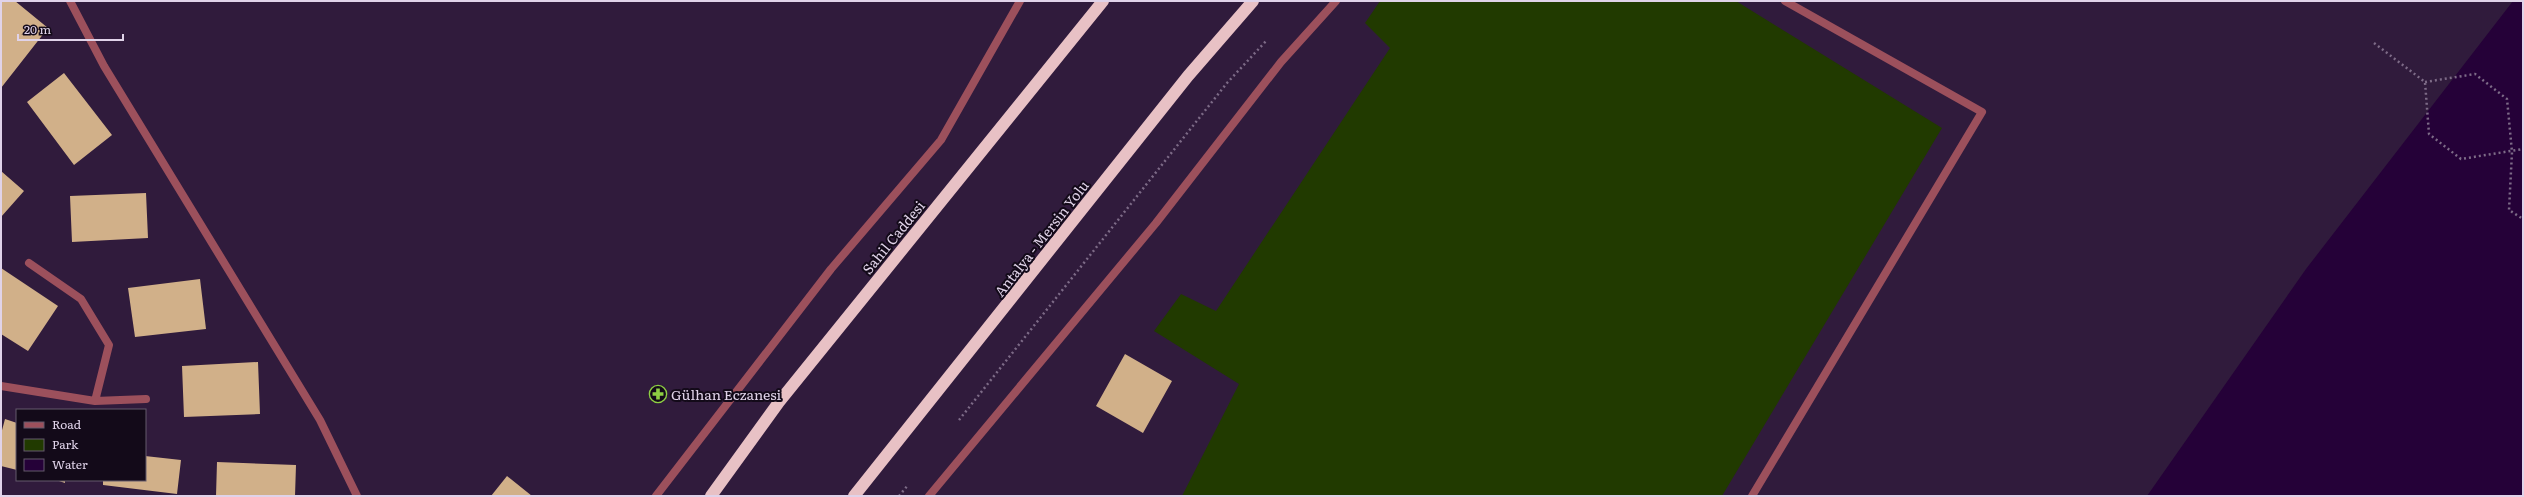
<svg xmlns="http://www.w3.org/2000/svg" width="2524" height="497" font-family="Literata,serif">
	<rect width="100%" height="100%" fill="#301b3c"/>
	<path fill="#213a00" d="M 1380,1 L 1736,1 L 1942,128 L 1722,496 L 1182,496 L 1239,384 L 1154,331 L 1181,294 L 1216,311 L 1390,48 L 1365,23 Z"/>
	<path fill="#250138" d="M 2513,1 L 2523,1 L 2523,496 L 2147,496 L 2306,269 Z"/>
	<path fill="#d1b089" d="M 1,1 L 15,1 L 48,28 L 1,88 Z
		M 64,73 L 112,135 L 74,165 L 27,102 Z
		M 1,171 L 24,191 L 1,217 Z
		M 146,193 L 148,238 L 72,242 L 70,196 Z
		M 1,268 L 58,306 L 28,351 L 1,334 Z
		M 200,279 L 206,329 L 135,337 L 128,288 Z
		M 1125,354 L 1172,381 L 1143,433 L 1096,406 Z
		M 258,362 L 260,414 L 184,417 L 182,366 Z
		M 5,419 L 17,423 L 17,470 L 1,466 L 1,434 Z
		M 145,456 L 181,460 L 177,494 L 103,485 L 103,480 L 145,480 Z
		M 217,462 L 296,465 L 295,496 L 216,496 Z
		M 507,476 L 532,496 L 491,496 Z
		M 56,480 L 65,480 L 65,483 Z"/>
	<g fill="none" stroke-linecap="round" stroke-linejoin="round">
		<path stroke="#7d6b87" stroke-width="2.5" stroke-dasharray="2 3" stroke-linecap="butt" d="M 2374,43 L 2425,82 L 2429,134 L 2461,159 L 2523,149
			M 2425,82 L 2475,74 L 2507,99 L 2512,152 L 2509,210 L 2523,219
			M 959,420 L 1227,83 L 1267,40
			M 899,496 L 908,485"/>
		<path stroke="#9c505c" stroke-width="8" d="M 29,263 L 81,299 L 109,345 L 95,401
			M 1,386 L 95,401 L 146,399
			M 656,496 L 831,269 L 941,140 L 1020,1
			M 929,496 L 1156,223 L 1281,62 L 1336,1
			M 1752,496 L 1982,112 L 1785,1"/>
		<path stroke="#9c505c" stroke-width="8" d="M 70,1 L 104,66 L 320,420 L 357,496"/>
		<path stroke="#e8c1c5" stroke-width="12" d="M 711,496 L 779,402 L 1103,1
			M 854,496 L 1188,76 L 1253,1"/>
	</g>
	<defs>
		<symbol id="pharmacy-ring" viewBox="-11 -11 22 22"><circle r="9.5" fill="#130a19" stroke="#8ece43" stroke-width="1.5"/><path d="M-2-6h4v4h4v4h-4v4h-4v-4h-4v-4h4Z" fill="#8ece43"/></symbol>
	</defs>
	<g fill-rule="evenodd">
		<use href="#pharmacy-ring" x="648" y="384" width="20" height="20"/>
	</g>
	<g text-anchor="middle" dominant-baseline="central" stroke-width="4" stroke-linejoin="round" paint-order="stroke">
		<g font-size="14" fill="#e0d3e9" stroke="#130a19">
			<text transform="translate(893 237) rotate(-51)">Sahil Caddesi</text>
			<text transform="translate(1041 238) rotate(-52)">Antalya - Mersin Yolu</text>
		</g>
		<g font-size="14" fill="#e0d3e9" stroke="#130a19" text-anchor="start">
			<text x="671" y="394">Gülhan Eczanesi</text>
		</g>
	</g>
	<rect width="2524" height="497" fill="none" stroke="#e0d3e9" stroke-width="4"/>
	<rect x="16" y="409" width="130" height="72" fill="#130a19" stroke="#655a6c"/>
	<rect x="24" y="422" width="20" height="6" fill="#9c505c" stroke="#655a6c"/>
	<text x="52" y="429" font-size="12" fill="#e0d3e9">Road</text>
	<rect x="24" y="439" width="20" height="12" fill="#213a00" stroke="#655a6c"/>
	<text x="52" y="449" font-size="12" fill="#e0d3e9">Park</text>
	<rect x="24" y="459" width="20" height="12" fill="#250138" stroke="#655a6c"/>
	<text x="52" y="469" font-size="12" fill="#e0d3e9">Water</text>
	<path d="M18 34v6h105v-6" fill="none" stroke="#e0d3e9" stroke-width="2"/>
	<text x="24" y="34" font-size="12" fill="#e0d3e9" stroke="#130a19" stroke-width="3" paint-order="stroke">20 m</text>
</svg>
